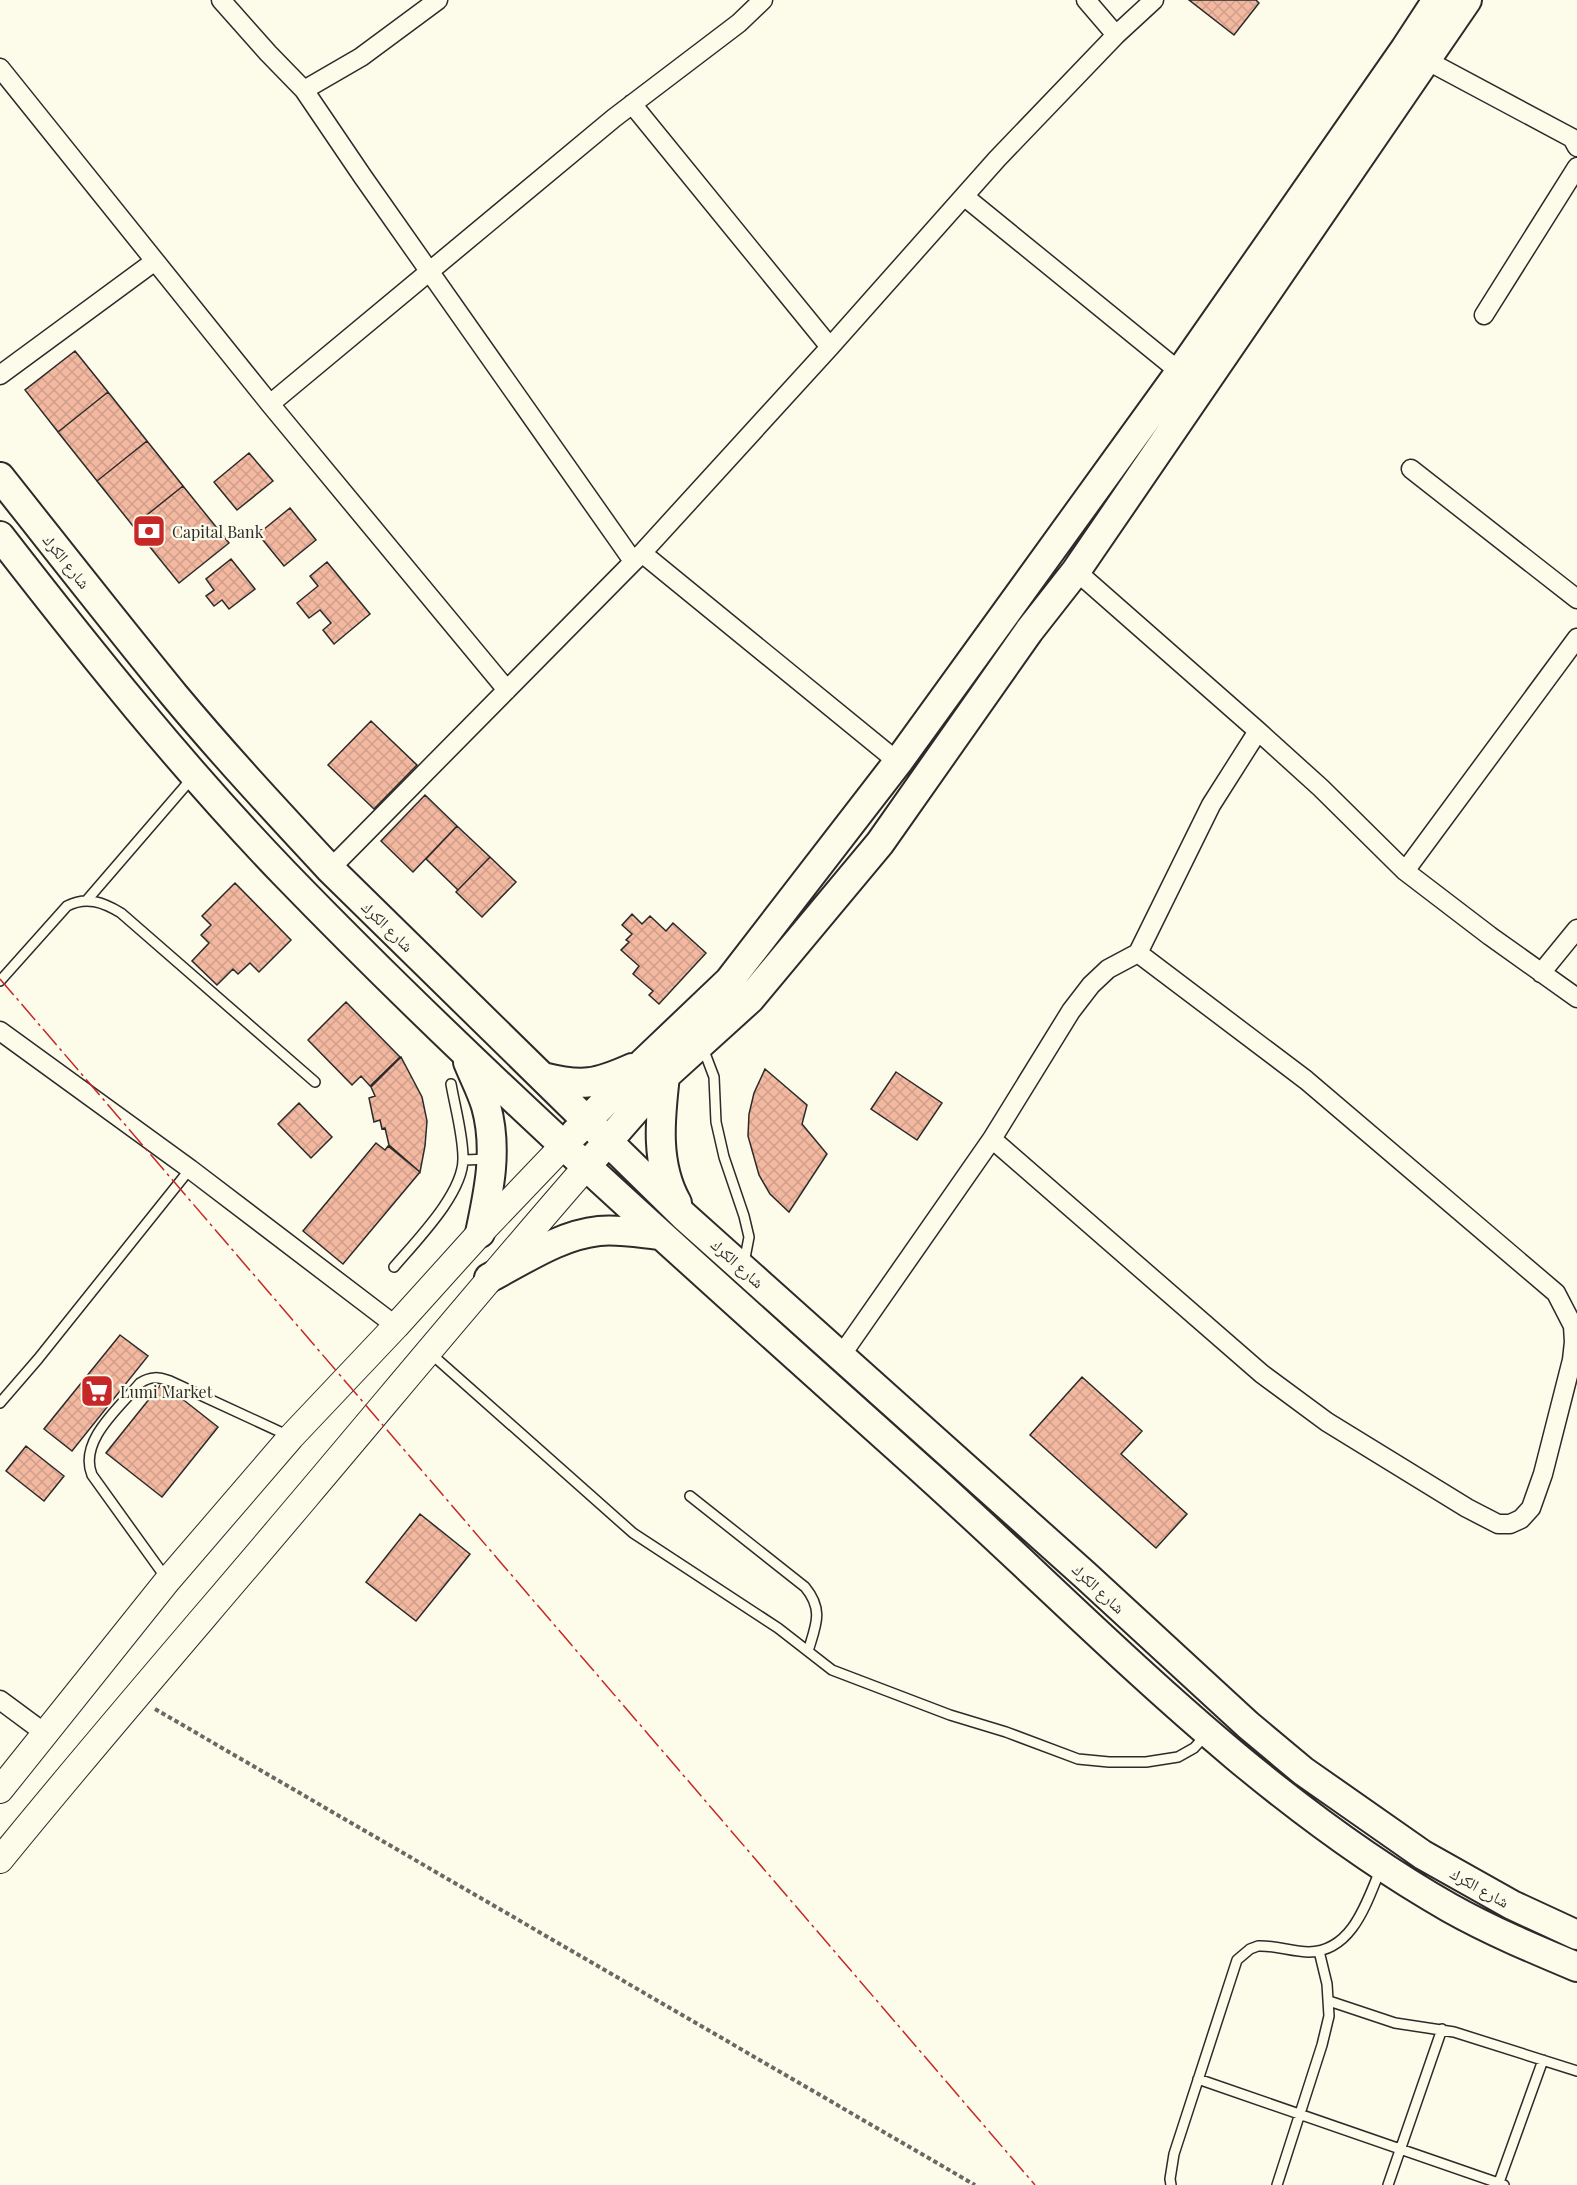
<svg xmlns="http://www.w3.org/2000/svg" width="1577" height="2185" font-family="'Playfair Display','Noto Naskh Arabic',serif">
	<defs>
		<pattern id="building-cross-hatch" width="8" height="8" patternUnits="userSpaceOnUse" patternTransform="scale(1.5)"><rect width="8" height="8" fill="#f2b8a0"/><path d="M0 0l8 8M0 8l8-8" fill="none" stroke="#d09e8a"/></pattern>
	</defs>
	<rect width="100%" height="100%" fill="#fdfbea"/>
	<path fill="url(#building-cross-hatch)" stroke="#2b2b2b" stroke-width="1.5" d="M 1189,0 L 1256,0 L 1259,3 L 1234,35 Z
		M 75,351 L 108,392 L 58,432 L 25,390 Z
		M 108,392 L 147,441 L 97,481 L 58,432 Z
		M 147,441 L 183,486 L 133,526 L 97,481 Z
		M 249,453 L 273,481 L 237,510 L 214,482 Z
		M 183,486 L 229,543 L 179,583 L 133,526 Z
		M 290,508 L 316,540 L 284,566 L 258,534 Z
		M 231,559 L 255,589 L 229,609 L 222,600 L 214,606 L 206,596 L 214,590 L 206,579 Z
		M 327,562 L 370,614 L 334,644 L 323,630 L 331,623 L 320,610 L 309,618 L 297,603 L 318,586 L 310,576 Z
		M 371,721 L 417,765 L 374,809 L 328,765 Z
		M 425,795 L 457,826 L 413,872 L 381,841 Z
		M 457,826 L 490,857 L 458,890 L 426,859 Z
		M 490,857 L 516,882 L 482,917 L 456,892 Z
		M 235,883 L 291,940 L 259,972 L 250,963 L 238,974 L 233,969 L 217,985 L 192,961 L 209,943 L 201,935 L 211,925 L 202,916 Z
		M 632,914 L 642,924 L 650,916 L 666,931 L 673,923 L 706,953 L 659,1004 L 649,995 L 653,991 L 633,974 L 639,966 L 621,950 L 629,942 L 626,940 L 632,934 L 622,925 Z
		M 346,1002 L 400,1057 L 370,1086 L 361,1076 L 352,1085 L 308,1040 Z
		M 401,1057 L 422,1097 L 427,1121 L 425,1146 L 420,1172 L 389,1145 L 385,1128 L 382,1129 L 380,1120 L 374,1122 L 369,1098 L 375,1096 L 371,1087 Z
		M 765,1069 L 807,1105 L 802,1124 L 827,1154 L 789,1212 L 770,1194 L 759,1175 L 748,1136 L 749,1114 L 754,1093 Z
		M 896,1072 L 942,1103 L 917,1140 L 871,1109 Z
		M 299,1103 L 332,1137 L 311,1158 L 278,1124 Z
		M 376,1143 L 385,1150 L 388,1146 L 420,1172 L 343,1264 L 303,1231 Z
		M 120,1335 L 148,1356 L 72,1451 L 44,1429 Z
		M 1082,1377 L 1142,1431 L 1121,1454 L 1187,1514 L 1156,1548 L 1030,1435 Z
		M 162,1383 L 218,1427 L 162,1497 L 106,1453 Z
		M 26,1446 L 64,1476 L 44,1501 L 6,1471 Z
		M 420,1514 L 470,1554 L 416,1621 L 366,1582 Z"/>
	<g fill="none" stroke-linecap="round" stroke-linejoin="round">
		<defs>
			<path id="lane" d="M 87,900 L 193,777
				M 0,981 L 67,906 C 86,896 103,902 121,913 L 315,1082
				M 703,1048 L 714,1077 L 716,1122 L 724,1157 L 744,1216 L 749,1237 L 744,1263
				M 464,1160 L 490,1159
				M 394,1267 C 416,1241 464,1193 463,1158 C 463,1135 455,1107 451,1084
				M 429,1352 L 633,1533 L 778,1628 L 832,1670 L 950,1715 L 1006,1732 L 1078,1759 L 1109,1762 L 1146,1762 L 1178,1757 L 1194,1748 L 1206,1735
				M 0,1403 L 38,1359 L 190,1169
				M 690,1496 L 805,1587 C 824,1610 816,1625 808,1651
				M 166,1578 L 92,1475 C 78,1441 120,1407 140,1383 C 151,1376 158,1377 170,1381 L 289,1436
				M 1329,2001 L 1395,2023 L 1454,2032 L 1577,2071
				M 1198,2079 L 1504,2185
				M 1171,2185 L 1170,2179 L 1174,2154 L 1237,1960 L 1250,1949 L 1258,1946 C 1275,1945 1292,1952 1309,1952 C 1353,1951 1367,1901 1381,1868
				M 1277,2185 L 1322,2045 L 1329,2016 L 1327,1984 L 1319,1951
				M 1388,2185 L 1442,2029
				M 1498,2185 L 1543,2060"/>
			<path id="street" d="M 221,0 L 268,53 L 304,90 L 363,177 L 633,561
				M 1086,0 L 1116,35
				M 1426,60 L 1572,138 L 1577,147
				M 0,68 L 270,404 L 507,690
				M 304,90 L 361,57 L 438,0
				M 632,104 L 830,347
				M 965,197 L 1180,372
				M 1484,315 L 1577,167
				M 0,375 L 155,261
				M 270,404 L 614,118 L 739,23 L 763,0
				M 1411,469 L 1577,599
				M 642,553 L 898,762
				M 1076,571 L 1258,731 L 1321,788 L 1405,871 L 1490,936 L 1577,998
				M 330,869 L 642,553 L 830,347 L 997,159 L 1116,35 L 1154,0
				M 1405,871 L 1577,638
				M 1541,973 L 1577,929
				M 0,1031 L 190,1169 L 396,1326
				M 992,1139 L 1262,1374 L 1327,1422 L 1467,1508 L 1498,1524 L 1510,1524 L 1521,1519 L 1531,1508 L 1543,1474 L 1572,1360 L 1574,1342 L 1573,1326 L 1556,1293 L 1306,1080 L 1138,953
				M 840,1357 L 992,1139 L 1071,1011 L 1091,985 L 1108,969 L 1138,953 L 1211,805 L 1258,731
				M 0,1700 L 46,1734"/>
			<path id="secondary" d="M 0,1790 L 168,1580 L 291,1437 L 396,1326 L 480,1233 L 563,1146
				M 0,1860 C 100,1737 204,1618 306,1497 C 399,1387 491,1276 586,1167"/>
			<path id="primary" d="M 0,477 C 58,550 115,623 174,695 C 224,755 277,812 330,869 L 684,1216 L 1085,1575 L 1248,1725 L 1303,1771 L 1423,1855 L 1512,1905 L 1577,1935
				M 0,536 C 90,652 182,767 284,873 C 489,1085 710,1279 929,1476 C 1096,1627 1253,1796 1450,1908 C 1491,1931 1534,1949 1577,1967
				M 468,1062 C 474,1077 482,1092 486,1106 C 498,1149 489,1191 480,1233
				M 665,1076 C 660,1119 655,1164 677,1203
				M 543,1077 C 583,1087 596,1084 632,1068
				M 575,1133 L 643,1063 L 729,981 L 898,762 L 1180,372 L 1405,49 L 1437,0
				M 596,1155 L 665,1076 L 750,999 L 880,843 L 1029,631 L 1076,571 L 1467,0
				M 489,1278 C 524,1260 560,1235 599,1231 C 619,1229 640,1233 660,1235"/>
		</defs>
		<use href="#lane" stroke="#2b2b2b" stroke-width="12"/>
		<use href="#street" stroke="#2b2b2b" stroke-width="21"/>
		<use href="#secondary" stroke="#2b2b2b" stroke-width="28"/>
		<use href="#primary" stroke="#2b2b2b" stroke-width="32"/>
		<path stroke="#6a6964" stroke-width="4" stroke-dasharray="4.5 3" stroke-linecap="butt" d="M 155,1709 L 975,2185"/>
		<use href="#lane" stroke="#fdfbea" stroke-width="9"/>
		<use href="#street" stroke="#fdfbea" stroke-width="18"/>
		<use href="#secondary" stroke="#fdfbea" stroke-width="26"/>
		<use href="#primary" stroke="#fdfbea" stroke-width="28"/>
		<path stroke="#c62828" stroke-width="1.5" stroke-dasharray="21 4.5 3 4.5" stroke-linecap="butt" d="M 0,979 L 1035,2185"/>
	</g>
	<defs>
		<symbol id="bank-square" viewBox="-11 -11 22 22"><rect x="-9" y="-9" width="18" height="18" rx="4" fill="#c62828" stroke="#fdfbea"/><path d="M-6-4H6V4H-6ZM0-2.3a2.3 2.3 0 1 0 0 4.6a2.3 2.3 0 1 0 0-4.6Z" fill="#fff"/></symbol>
		<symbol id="supermarket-square" viewBox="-11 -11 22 22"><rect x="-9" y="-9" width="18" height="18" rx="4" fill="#c62828" stroke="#fdfbea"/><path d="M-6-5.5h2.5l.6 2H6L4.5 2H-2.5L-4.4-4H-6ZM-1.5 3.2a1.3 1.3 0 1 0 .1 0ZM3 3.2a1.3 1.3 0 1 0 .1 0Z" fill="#fff"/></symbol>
	</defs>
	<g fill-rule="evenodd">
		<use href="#bank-square" x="130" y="512" width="38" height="38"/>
		<use href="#supermarket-square" x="78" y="1372" width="38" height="38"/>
	</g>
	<g text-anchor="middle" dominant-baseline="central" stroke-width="4.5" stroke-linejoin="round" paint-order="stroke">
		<g font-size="16" fill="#2b2b2b" stroke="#fdfbea" text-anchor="start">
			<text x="172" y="531">Capital Bank</text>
			<text x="120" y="1391">Lumi Market</text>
		</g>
		<g font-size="16" fill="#2b2b2b" stroke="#fdfbea">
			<text transform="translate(67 561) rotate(51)">شارع الكرك</text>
			<text transform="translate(388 926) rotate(44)">شارع الكرك</text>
			<text transform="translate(738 1263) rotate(42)">شارع الكرك</text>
			<text transform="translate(1099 1588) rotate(43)">شارع الكرك</text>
			<text transform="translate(1480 1887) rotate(29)">شارع الكرك</text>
		</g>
	</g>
</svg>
